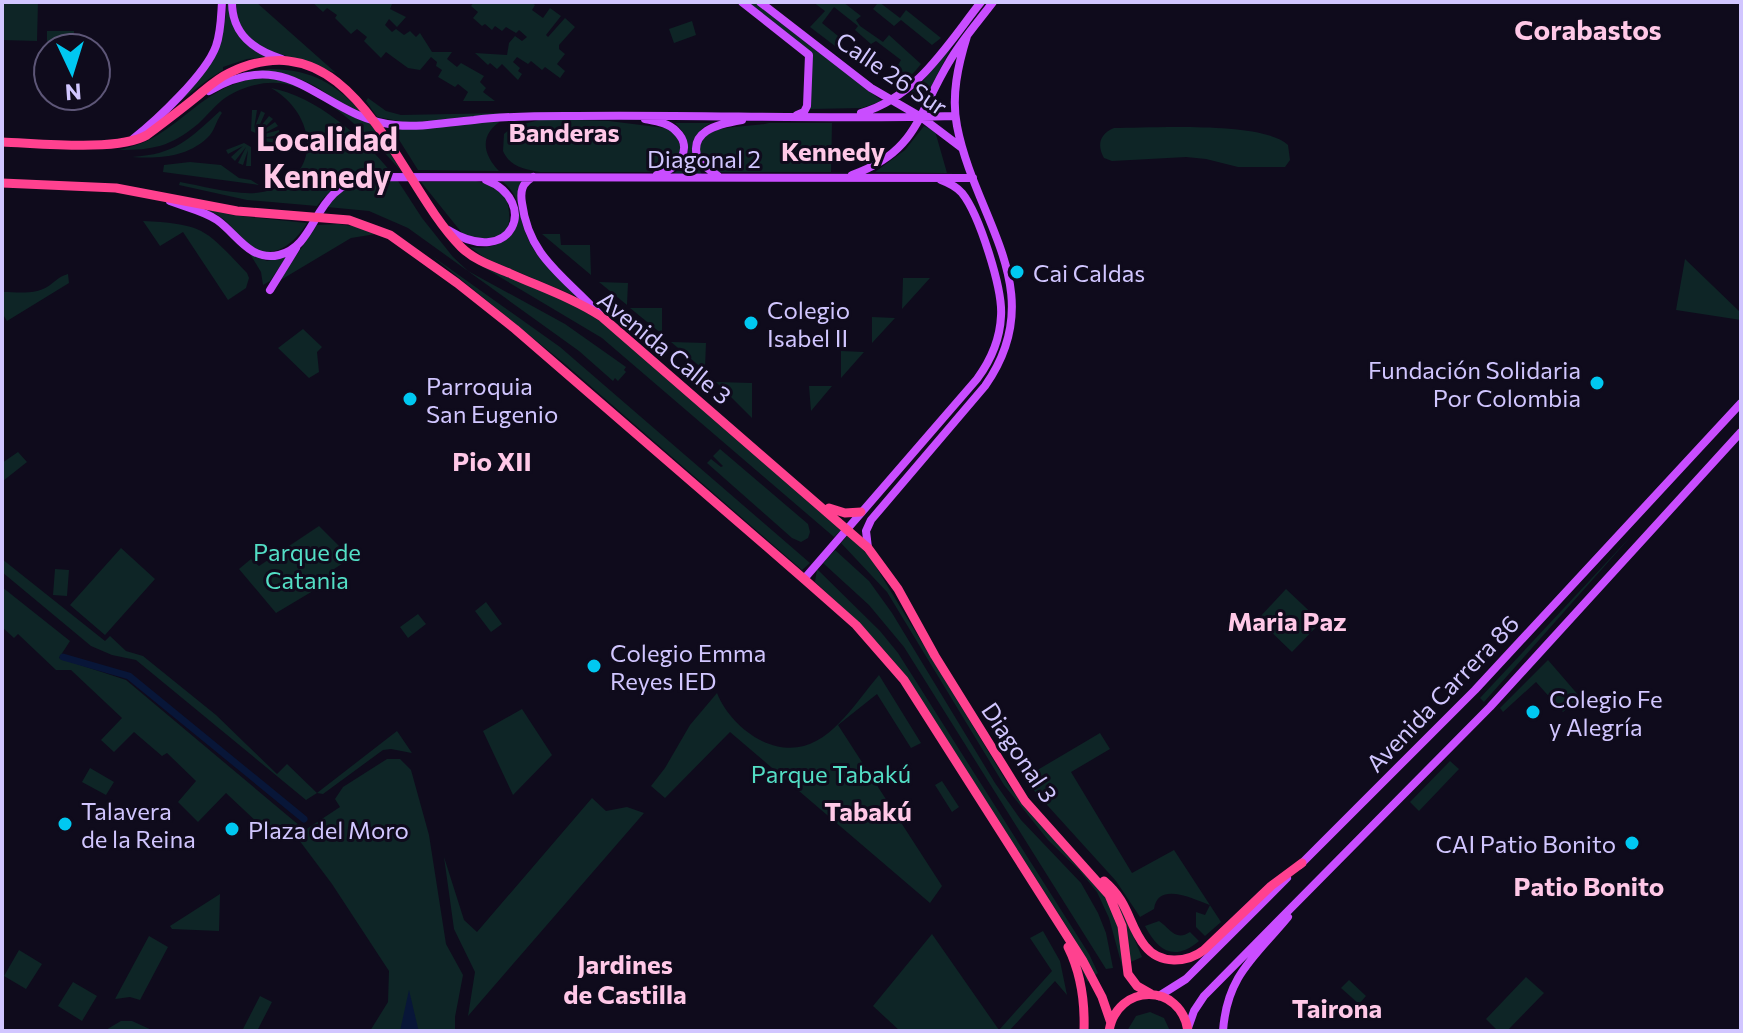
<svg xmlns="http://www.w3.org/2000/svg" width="1743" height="1033" font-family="Commissioner,sans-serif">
	<rect width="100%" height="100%" fill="#0f0b1c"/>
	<path fill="#0e2526" d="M 2,2 L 38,2 L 37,41 L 2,40 Z
		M 236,2 L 256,2 L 336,73 L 254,45 L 238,22 Z
		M 312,2 L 390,2 L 392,4 L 390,9 L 406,17 L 397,27 L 389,19 L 385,25 L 392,32 L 396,29 L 404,35 L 410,31 L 416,37 L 420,33 L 432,52 L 452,52 L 447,59 L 457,67 L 461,63 L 484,76 L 480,82 L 486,88 L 483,92 L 495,101 L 463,101 L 468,92 L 458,84 L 455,87 L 438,77 L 442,70 L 436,66 L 437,62 L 431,57 L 420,70 L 408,68 L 386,52 L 381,58 L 364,41 L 367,37 L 357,29 L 351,34 L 335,18 L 337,15 L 327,8 L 323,12 Z
		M 474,2 L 531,2 L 535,5 L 532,10 L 543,18 L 550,8 L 561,16 L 546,35 L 548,37 L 565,18 L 575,27 L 559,45 L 559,49 L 565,54 L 557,64 L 565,71 L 560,78 L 545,67 L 542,70 L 531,61 L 528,64 L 517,57 L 513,62 L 520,68 L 518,71 L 522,74 L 518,80 L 502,64 L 497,69 L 490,63 L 488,65 L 475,53 L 507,55 L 509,43 L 515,36 L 522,41 L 527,37 L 519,30 L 516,33 L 506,27 L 502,31 L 495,26 L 492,30 L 485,24 L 482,26 L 473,18 L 478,12 L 471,6 Z
		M 747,2 L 754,2 L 882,101 L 862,108 L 810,109 L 812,54 Z
		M 813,2 L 843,2 L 861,16 L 856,20 L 860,26 L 883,42 L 889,35 L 921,64 C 912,75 906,83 891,82 L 899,72 L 895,70 L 901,60 L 876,41 L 871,44 L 855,30 L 858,26 L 834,7 L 822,23 L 843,40 L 835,46 L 810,27 L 825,11 Z
		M 875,2 L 879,2 L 900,18 L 906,10 L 941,38 L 932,45 L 901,20 L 894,26 L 873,9 L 877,4 Z
		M 227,4 L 229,4 C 232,32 243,44 267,57 L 247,59 L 223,67 L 223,70 L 209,79 L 164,113 C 202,73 222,63 227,4 Z
		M 692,21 L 696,35 L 674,43 L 669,29 Z
		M 47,31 L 74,31 L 74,41 L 47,41 Z
		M 953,44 L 924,100 L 911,92 L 923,81 Z
		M 270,69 C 314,70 334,83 364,114 C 345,108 331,95 313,85 C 293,74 273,73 250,72 Z
		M 257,78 L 275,79 L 305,87 L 347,114 L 372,124 L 401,171 C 376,142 328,94 290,85 C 268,79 243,86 225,98 C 215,105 207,116 198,124 C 170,147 153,150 119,150 C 129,147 139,145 149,140 C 188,119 209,85 257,78 Z
		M 271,88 C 315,96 363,137 391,172 C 358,173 338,180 317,206 L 247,200 L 179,185 L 180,182 C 204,186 243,198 267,191 C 324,176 316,113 271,88 Z
		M 368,98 L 386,111 L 401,115 L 505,113 L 410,123 L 377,117 L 366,101 Z
		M 252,110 L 257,110 L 254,129 L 261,111 L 265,113 L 257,131 L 269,116 L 273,119 L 259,133 L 275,122 L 278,126 L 261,135 L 279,130 L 280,135 L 261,138 L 280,139 L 280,143 L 260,141 L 279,147 L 277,152 L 259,142 L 258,134 L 251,131 Z
		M 220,111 L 222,113 C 217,119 215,129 210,135 C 190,157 159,159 132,157 C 176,154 188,140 220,111 Z
		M 504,119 C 480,133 481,152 499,171 L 418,170 L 391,127 Z
		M 543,119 L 609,121 L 665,128 C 677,132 686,149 677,160 C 669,169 658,171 647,172 L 540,172 C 525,169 510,167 503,151 L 504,134 L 512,127 Z
		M 675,123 L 711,123 C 687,135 691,156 703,176 L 672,175 C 692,161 693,139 675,123 Z
		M 769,123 L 832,123 L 831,172 L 719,172 L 702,160 C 685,121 748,129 769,123 Z
		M 924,126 L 935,131 L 947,173 L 875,172 L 905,150 Z
		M 1114,128 C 1151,128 1263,121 1288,145 L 1290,160 L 1285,167 L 1238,167 L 1206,159 L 1186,157 L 1112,161 L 1104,158 C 1097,146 1099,134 1114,128 Z
		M 244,143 L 251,147 L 251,166 L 246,166 L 248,150 L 243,165 L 238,163 L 246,147 L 235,161 L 231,157 L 243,146 L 228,154 L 226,150 Z
		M 190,162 L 221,165 L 239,178 L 251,180 L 259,185 L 163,172 L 164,165 Z
		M 501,180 L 522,180 C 518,191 519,199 520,211 C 525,250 550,271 578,297 L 485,258 L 470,247 C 515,254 537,209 501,180 Z
		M 368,181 L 398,181 L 422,218 L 453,257 L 468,271 L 565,324 L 626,367 L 624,370 L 626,372 L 618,381 L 615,378 L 613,381 L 579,351 L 408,228 L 369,211 L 327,207 C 337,192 351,184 368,181 Z
		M 476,181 L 487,184 L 506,196 C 516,236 503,240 466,238 L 421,182 Z
		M 192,205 L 231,215 L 307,223 C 295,243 273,262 249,246 C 238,238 232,225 222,218 C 213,211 202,209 192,205 Z
		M 143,221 C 205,224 206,230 247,273 L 249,278 L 246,288 L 228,300 L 183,232 L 160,246 Z
		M 338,224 L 359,227 L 376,234 L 351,238 L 279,281 L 317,225 Z
		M 542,234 L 560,234 L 561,245 L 590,245 L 591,275 Z
		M 250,254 L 267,261 L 287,256 L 270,281 L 263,285 L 261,272 Z
		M 432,256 L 560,347 L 810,563 L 802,570 L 565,364 Z
		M 1685,259 L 1741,313 L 1741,320 L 1676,310 Z
		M 473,261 L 576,306 L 614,330 L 842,529 L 834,537 L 602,338 Z
		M 68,274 L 69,283 L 7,321 L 2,313 L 2,292 C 17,292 34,295 47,287 C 55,282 58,277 68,274 Z
		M 903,278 L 930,278 L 902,309 Z
		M 599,282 L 628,283 L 627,305 Z
		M 630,308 L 662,308 L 662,334 Z
		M 872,317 L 895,318 L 872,343 Z
		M 303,329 L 322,347 L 317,352 L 319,372 L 309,378 L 278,348 Z
		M 671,342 L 706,343 L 705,368 L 703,369 Z
		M 841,351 L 864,352 L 841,378 Z
		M 716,382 L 752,383 L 752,418 Z
		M 809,386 L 832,386 L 811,411 Z
		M 720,449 L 808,524 L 810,532 L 808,538 L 801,542 L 792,538 L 707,463 L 711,459 L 721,467 L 723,466 L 713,456 Z
		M 18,452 L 27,462 L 3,481 L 2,463 Z
		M 319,526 L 351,558 L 334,569 L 338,576 L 276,613 L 239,569 L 251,559 L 259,566 Z
		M 1633,534 L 1484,702 L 1480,698 Z
		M 848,535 L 870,557 L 1011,789 L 1060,846 L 1119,902 L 1142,957 L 1122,966 L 1109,918 L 1097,892 L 1079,870 L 1048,840 L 1004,785 L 887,592 L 841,543 Z
		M 121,548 L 155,579 L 105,635 L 70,605 Z
		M 835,550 L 869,581 L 892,613 L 995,783 L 1021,820 L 1081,883 L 1098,913 L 1106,933 L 1113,968 L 1106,969 L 904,647 L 869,605 L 823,563 Z
		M 2,559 L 105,641 L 110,636 L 126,651 L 143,656 L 216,715 L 277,774 L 287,764 L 317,793 L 397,731 L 412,753 L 391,749 L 383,750 L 323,794 L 317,793 L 306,800 L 136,660 L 112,655 L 91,646 L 2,572 Z
		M 55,569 L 69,570 L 67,596 L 53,595 Z
		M 817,569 L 880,631 L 898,653 L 1089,954 L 1098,973 L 1087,982 L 1079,963 L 1074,938 L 908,679 C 881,643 849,613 815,582 Z
		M 2,587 L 70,641 L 59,658 L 126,680 L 300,826 L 276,840 L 226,793 L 198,822 L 178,802 L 196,781 L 167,753 L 162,756 L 134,732 L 114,752 L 101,740 L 122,718 L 71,670 L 56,670 L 18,634 L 14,638 L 2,627 Z
		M 1286,589 L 1321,622 L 1292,652 L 1258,619 Z
		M 486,602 L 502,624 L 491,632 L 475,611 Z
		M 418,614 L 426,624 L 408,638 L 400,627 Z
		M 1548,660 L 1580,697 L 1563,712 L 1536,682 L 1503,712 L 1500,708 Z
		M 879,675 L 921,743 L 911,748 L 877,694 L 838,725 L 942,886 L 930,903 L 730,732 L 665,798 L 651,786 L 665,768 L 690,725 L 717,693 C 725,713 742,731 762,741 C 818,767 847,713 879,675 Z
		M 522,709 L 552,755 L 513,795 L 483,731 Z
		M 1100,733 L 1110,749 L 1071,772 L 1132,873 L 1174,850 L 1221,922 L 1205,936 L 1196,927 L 1196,912 L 1205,915 L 1210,905 C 1193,899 1158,881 1154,909 L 1140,917 L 1116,881 L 1028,784 L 1029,775 Z
		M 387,759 L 400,759 L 411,770 L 429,835 L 446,944 L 463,975 L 455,1017 L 455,1031 L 370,1031 L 388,1002 L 389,971 L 332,884 L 296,836 L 340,807 L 335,799 L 343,787 Z
		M 1450,761 L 1459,769 L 1419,811 L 1410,802 Z
		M 90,768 L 114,782 L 106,795 L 82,782 Z
		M 942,781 L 959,807 L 952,812 L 935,785 Z
		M 592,798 L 606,811 L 627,807 L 644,813 L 468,1016 L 475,972 L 454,929 L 444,857 L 464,920 L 477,932 Z
		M 220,894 L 219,931 L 172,929 L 170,926 Z
		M 1159,921 C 1170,928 1175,942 1190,932 L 1199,941 C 1174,962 1158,951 1145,926 Z
		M 1043,931 L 1060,961 L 1067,995 L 1055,981 L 1009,1031 L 900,1031 L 873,1006 L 932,934 L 999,1030 L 1052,971 L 1030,938 Z
		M 149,936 L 168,947 L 140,1000 L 130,997 L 115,999 Z
		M 19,950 L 42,964 L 26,989 L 4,976 Z
		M 1526,977 L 1544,993 L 1507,1031 L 1498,1031 L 1486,1019 Z
		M 1349,980 L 1366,996 L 1359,1004 L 1341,988 Z
		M 73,982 L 97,996 L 82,1021 L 58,1006 Z
		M 260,996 L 272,1002 L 257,1031 L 242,1031 Z
		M 1150,1012 L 1164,1018 L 1170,1031 L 1127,1031 L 1136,1016 Z
		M 121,1021 L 132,1021 L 154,1031 L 104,1031 Z"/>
	<path fill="#081638" d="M 409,990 L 418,1028 L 419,1031 L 400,1031 Z"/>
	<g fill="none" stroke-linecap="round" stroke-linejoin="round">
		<path stroke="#081638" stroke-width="7" d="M 63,657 L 129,676 L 304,819"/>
		<path stroke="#c94dff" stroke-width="8" d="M 232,2 C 232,34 253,50 282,59
			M 742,2 L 809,55 L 807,106 L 804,112 L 797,115
			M 760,2 L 871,88 L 921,117 L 962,148
			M 209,91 C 294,42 320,117 395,125 C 421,128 448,122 474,120 C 504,116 535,116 565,116 C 695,114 825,120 955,116
			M 861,113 C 917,97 947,45 981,2
			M 645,119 C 655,121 669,123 676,131 C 695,149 677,170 657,175
			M 133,139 C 157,120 206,74 216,46 C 221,32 221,17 222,2
			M 852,175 C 917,152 917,115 949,62 C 961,41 978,22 993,2
			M 718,176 L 699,162 C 686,131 718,124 742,120
			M 533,177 C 522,183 520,191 522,203 C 529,258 565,276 599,314
			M 170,201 C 185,207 204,211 217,220 C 237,234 250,262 279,255 C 320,245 311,185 370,177 L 973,178
			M 448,230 C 513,270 540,201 486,180
			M 270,290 L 296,248
			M 868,548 L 866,531 L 871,520 L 985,386 C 1052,291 975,220 957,126 C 951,96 958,65 967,36
			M 804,579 L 977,379 C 991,360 1000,340 1001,316 C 1003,289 979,214 962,193 C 956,186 949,183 941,180
			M 1300,865 L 1475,690 L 1741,403
			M 1159,996 L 1186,979 L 1287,878
			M 1188,1028 L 1194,1011 L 1204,996 L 1490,707 L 1741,432
			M 1223,1031 C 1227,975 1255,957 1288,917"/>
		<path stroke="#ff418f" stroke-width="9" d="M 2,142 C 37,143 118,152 147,135 C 163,123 179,111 195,98 C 206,89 216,79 229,73 C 354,13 396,182 461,247 C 474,260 492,266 509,273 C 540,287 573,298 602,317 L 868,548 L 898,589 L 935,656 L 1025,801 L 1109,895 L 1122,926 L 1128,974 L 1137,986 L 1151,994
			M 2,183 L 116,188 L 237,211 L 349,220 L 390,235 L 457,283 L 515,329 L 804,579 L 856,625 L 904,680 L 1083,961 L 1102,997 L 1111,1023
			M 829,508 L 845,513 L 861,512
			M 1104,881 C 1130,903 1128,925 1145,946 C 1160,965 1187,963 1204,950 L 1271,886 L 1302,863
			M 1068,947 C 1081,973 1085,1001 1084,1031
			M 1109,1031 C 1117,983 1181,982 1188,1031"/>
	</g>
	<g fill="#00c8f1" stroke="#0f0b1c" stroke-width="3">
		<circle cx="1017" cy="272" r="8"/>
		<circle cx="751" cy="323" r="8"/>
		<circle cx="1597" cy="383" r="8"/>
		<circle cx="410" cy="399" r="8"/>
		<circle cx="594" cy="666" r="8"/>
		<circle cx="1533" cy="712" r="8"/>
		<circle cx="65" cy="824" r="8"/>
		<circle cx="232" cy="829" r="8"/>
		<circle cx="1632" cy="843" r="8"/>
	</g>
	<g text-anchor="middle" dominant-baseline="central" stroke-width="6" stroke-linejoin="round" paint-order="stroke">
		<g font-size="24" fill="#d1c6ff" stroke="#0f0b1c">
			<text transform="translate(892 73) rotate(34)">Calle 26 Sur</text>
			<text x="704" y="158">Diagonal 2</text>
			<text transform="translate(665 347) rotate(39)">Avenida Calle 3</text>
			<text transform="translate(1442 693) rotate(-46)">Avenida Carrera 86</text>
			<text transform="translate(1020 752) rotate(56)">Diagonal 3</text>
		</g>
		<g font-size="24" fill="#d1c6ff" stroke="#0f0b1c" text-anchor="start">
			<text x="1033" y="272">Cai Caldas</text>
			<text x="767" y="309">Colegio<tspan x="767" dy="28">Isabel II</tspan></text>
			<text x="1581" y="369" text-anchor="end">Fundación Solidaria<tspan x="1581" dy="28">Por Colombia</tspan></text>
			<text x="426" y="385">Parroquia<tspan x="426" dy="28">San Eugenio</tspan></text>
			<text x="610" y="652">Colegio Emma<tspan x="610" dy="28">Reyes IED</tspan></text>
			<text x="1549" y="698">Colegio Fe<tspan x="1549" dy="28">y Alegría</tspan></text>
			<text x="81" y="810">Talavera<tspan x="81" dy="28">de la Reina</tspan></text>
			<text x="248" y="829">Plaza del Moro</text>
			<text x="1616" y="843" text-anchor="end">CAI Patio Bonito</text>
		</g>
		<g font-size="24" fill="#53dec5" stroke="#0f0b1c">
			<text x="307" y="551">Parque de<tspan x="307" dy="28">Catania</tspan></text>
			<text x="831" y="773">Parque Tabakú</text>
		</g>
		<g font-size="26" font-weight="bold" fill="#ffc8e7" stroke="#0f0b1c">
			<text x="564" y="131">Banderas</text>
			<text x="833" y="150">Kennedy</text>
			<text x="492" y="460">Pio XII</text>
			<text x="1287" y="620">Maria Paz</text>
			<text x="868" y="810">Tabakú</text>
			<text x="1589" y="885">Patio Bonito</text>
			<text x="625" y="963">Jardines<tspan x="625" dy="30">de Castilla</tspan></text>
			<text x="1337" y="1007">Tairona</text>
		</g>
		<g font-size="28" font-weight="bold" fill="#ffc8e7" stroke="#0f0b1c">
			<text x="1588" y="29">Corabastos</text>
		</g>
		<g font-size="32" font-weight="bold" fill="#ffc8e7" stroke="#0f0b1c">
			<text x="327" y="138">Localidad<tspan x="327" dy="37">Kennedy</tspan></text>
		</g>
	</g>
	<rect width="1743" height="1033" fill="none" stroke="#d1c6ff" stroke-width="8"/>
	<g transform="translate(72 72) rotate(176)"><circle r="38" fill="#0f0b1c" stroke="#5d5677" stroke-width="2"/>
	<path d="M0-6L14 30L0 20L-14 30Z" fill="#00c8f1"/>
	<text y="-12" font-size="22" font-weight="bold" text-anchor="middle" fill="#d1c6ff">N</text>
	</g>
</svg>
